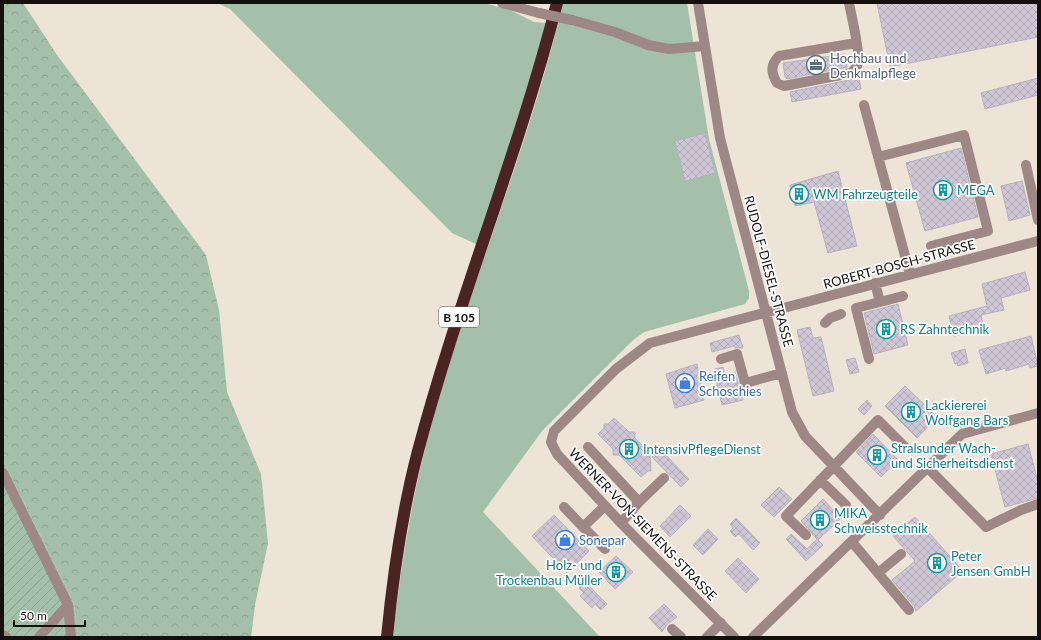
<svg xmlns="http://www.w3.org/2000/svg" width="1041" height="640" font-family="Lato,sans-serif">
	<defs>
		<pattern id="forest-crowns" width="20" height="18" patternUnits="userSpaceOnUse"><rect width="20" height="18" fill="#a4bfaa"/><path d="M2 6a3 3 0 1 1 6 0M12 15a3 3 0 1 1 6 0" fill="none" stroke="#8ca391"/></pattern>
		<pattern id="garden-furrows" width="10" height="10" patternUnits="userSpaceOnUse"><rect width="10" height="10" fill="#a4bfaa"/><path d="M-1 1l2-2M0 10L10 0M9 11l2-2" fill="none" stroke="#8ca391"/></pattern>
		<pattern id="building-cross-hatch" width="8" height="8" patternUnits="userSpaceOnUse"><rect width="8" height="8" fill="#cfc7d5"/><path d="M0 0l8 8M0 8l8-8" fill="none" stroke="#b1aab6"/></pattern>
	</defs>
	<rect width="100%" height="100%" fill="#ede3d6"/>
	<path fill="#a4bfaa" d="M 217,3 L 484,3 L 510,10 L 534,22 L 546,23 L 523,107 L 478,245 L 452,233 L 230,9 Z
		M 563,3 L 687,3 L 709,139 L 749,291 L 749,298 L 745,304 L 644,332 L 632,341 L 542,431 L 483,512 L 600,637 L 393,637 C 401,566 412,495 431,426 C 470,283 529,147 563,3 Z"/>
	<path fill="url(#forest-crowns)" d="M 3,3 L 23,3 L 57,55 L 206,255 L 219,310 L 227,392 L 261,474 L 268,543 L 255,605 L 251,637 L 78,637 L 74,603 L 3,460 Z"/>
	<path fill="url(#garden-furrows)" d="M 3,460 L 74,603 L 78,637 L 3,637 Z"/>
	<path fill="url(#building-cross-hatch)" stroke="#b8b1be" d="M 877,3 L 1038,3 L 1038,37 L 890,67 Z
		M 845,54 L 847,67 L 787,79 L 785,77 L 783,63 Z
		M 859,78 L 861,89 L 792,102 L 790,92 Z
		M 1038,78 L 1038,95 L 985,109 L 981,93 Z
		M 705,133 L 715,173 L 685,181 L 675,141 Z
		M 961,148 L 978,217 L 925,231 L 906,163 Z
		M 838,171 L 857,246 L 828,253 L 814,202 L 795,206 L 790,185 Z
		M 1022,181 L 1030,215 L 1009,221 L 1001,186 Z
		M 1025,272 L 1030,290 L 1001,298 L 1004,310 L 981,315 L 984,329 L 954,336 L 949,316 L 987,306 L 982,284 Z
		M 898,304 L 908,345 L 874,354 L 864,313 Z
		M 810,327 L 813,338 L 821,337 L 834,391 L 813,396 L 797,330 Z
		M 739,335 L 743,348 L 735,348 L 734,346 L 712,352 L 710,343 Z
		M 1031,336 L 1038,366 L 1030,368 L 1029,364 L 1006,371 L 1006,368 L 986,374 L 979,350 Z
		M 965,349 L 968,363 L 958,366 L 957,363 L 955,364 L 951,353 Z
		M 855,358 L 859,372 L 850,374 L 846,360 Z
		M 697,364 L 704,400 L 675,408 L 666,374 Z
		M 723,367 L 725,375 L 735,372 L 743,400 L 722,405 L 715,378 L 717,377 L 715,369 Z
		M 905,386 L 937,417 L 917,438 L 885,406 Z
		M 867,400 L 872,406 L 864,415 L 858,409 Z
		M 614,418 L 629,432 L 635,432 L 635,438 L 650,454 L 651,471 L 648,471 L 641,477 L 619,455 L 613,455 L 613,449 L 598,434 L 604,428 L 604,424 L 608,424 Z
		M 873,434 L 898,460 L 881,477 L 856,452 Z
		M 1028,444 L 1038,482 L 1038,498 L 1005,507 L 991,454 Z
		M 660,449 L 689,479 L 681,487 L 652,457 Z
		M 779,487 L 792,499 L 774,517 L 761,505 Z
		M 823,499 L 841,518 L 818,540 L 823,545 L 806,561 L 786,539 L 791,534 L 807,549 L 817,539 L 801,521 Z
		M 680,505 L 691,516 L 670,537 L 660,526 Z
		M 554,515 L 589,551 L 567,573 L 532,536 Z
		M 915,517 L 963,571 L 916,611 L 914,606 L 892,580 L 915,561 L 893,536 Z
		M 736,518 L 760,543 L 753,550 L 739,534 L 735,537 L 730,531 L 733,528 L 730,524 Z
		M 708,529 L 718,539 L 703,555 L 693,545 Z
		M 616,556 L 633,572 L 615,589 L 599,572 Z
		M 738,558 L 759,579 L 746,593 L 725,571 Z
		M 585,582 L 607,604 L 601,610 L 595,604 L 592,608 L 580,596 L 584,593 L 579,588 Z
		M 664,604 L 677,617 L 667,624 L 662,632 L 649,618 Z"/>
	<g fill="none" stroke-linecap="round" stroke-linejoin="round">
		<path stroke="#9d8886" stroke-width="10" d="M 502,3 L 539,13
			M 698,3 L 720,138 L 792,412 L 805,436 L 880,515
			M 849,3 C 851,14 861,55 858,63 C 857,68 854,70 851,73 L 784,86 L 777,83 C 771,73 770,65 779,56 L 856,43
			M 572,20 L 615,32 L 648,45 L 669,49 L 705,46
			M 864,105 L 910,274
			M 878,157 L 964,135 L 988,231 L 931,246
			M 1026,165 L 1038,220
			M 880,302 L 903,296
			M 825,323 L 830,318 L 841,314
			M 721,359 L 737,354 L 745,383 L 782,373
			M 869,359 L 856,308 L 880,302 L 875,283
			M 588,447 L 639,502
			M 927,467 L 986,527 L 1021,510 L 1038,504
			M 3,473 L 68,605 L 71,637
			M 820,480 L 846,505
			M 564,507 L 583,527
			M 621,523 L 639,502 L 664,478
			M 806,535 L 786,516 L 878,420 L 904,446
			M 852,542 L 878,573 L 901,554
			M 605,549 L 583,527 L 605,506
			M 878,573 L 909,610
			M 672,629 L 681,637
			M 3,635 L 6,637
			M 39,637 L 68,605
			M 707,637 L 721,623
			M 734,637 L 621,523 L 557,454 L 551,442 L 554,431 L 616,369 L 650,343 L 1038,241
			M 753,637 L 962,434 L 1038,413"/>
		<path stroke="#4a2422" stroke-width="12" d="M 387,637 C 393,575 402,512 418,451 C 458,300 518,155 557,3"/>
		<path stroke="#9d8886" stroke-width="10" d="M 539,13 L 572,20"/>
	</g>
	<defs>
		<symbol id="office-ring" viewBox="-11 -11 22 22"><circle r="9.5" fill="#fff" stroke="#5c6f8a" stroke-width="1.5"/><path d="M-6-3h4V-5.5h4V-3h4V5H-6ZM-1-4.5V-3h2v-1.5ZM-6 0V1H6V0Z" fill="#5c6f8a"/></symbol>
		<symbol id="building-ring" viewBox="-11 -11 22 22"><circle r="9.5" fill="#fff" stroke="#0f9aa8" stroke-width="1.5"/><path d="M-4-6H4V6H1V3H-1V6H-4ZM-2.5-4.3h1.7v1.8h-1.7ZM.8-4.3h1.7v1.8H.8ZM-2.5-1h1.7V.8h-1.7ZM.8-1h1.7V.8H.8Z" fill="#0f9aa8"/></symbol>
		<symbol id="shop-ring" viewBox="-11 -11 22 22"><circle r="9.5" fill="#fff" stroke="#3f7fe0" stroke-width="1.5"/><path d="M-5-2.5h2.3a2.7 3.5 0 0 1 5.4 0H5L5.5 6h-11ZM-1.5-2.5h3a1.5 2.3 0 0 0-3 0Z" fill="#3f7fe0"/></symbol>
	</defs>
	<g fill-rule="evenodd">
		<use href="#office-ring" x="805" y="54" width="22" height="22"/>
		<use href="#building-ring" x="932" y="179" width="22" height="22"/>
		<use href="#building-ring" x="788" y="183" width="22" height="22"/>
		<use href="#building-ring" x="875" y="318" width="22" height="22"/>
		<use href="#shop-ring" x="674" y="372" width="22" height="22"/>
		<use href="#building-ring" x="900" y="401" width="22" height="22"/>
		<use href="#building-ring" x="618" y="438" width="22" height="22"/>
		<use href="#building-ring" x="866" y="444" width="22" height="22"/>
		<use href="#building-ring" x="809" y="509" width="22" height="22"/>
		<use href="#shop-ring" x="554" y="529" width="22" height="22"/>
		<use href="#building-ring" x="926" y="552" width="22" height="22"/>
		<use href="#building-ring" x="605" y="561" width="22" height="22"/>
	</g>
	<g text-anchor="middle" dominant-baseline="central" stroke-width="3.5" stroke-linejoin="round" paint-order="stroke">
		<rect fill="#fff" stroke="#5a5855" stroke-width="1" x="439" y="307" width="40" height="20" rx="3"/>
		<g font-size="12" font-weight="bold" fill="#14110c">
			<text x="459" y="317">B 105</text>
		</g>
		<g font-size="13" fill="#4e5e75" stroke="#fff" text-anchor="start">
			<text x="830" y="58">Hochbau und<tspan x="830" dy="15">Denkmalpflege</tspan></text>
		</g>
		<g font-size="13" fill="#0d838f" stroke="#fff" text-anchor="start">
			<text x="957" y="190">MEGA</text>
			<text x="813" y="194">WM Fahrzeugteile</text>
			<text x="900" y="329">RS Zahntechnik</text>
			<text x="925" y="405">Lackiererei<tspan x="925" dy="15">Wolfgang Bars</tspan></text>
			<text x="891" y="448">Stralsunder Wach-<tspan x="891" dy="15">und Sicherheitsdienst</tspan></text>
			<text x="643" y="449">IntensivPflegeDienst</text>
			<text x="834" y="513">MIKA<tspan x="834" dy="15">Schweisstechnik</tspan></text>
			<text x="951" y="556">Peter<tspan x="951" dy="15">Jensen GmbH</tspan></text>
			<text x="602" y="565" text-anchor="end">Holz- und<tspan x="602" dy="15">Trockenbau Müller</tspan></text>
		</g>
		<g font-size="13" fill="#14110c" stroke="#fff">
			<text transform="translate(899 264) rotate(-15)">ROBERT-BOSCH-STRASSE</text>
			<text transform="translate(769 271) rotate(75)">RUDOLF-DIESEL-STRASSE</text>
			<text transform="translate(643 524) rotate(46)">WERNER-VON-SIEMENS-STRASSE</text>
		</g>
		<g font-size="13" fill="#366cbe" stroke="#fff" text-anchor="start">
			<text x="699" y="376">Reifen<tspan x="699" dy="15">Schoschies</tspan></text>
			<text x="579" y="540">Sonepar</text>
		</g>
	</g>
	<rect width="1041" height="640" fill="none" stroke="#14110c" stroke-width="8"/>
	<path d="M14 620v6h71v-6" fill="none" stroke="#14110c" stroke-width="2"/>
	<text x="20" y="620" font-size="12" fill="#14110c" stroke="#ffffff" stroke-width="3" paint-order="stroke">50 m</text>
</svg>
